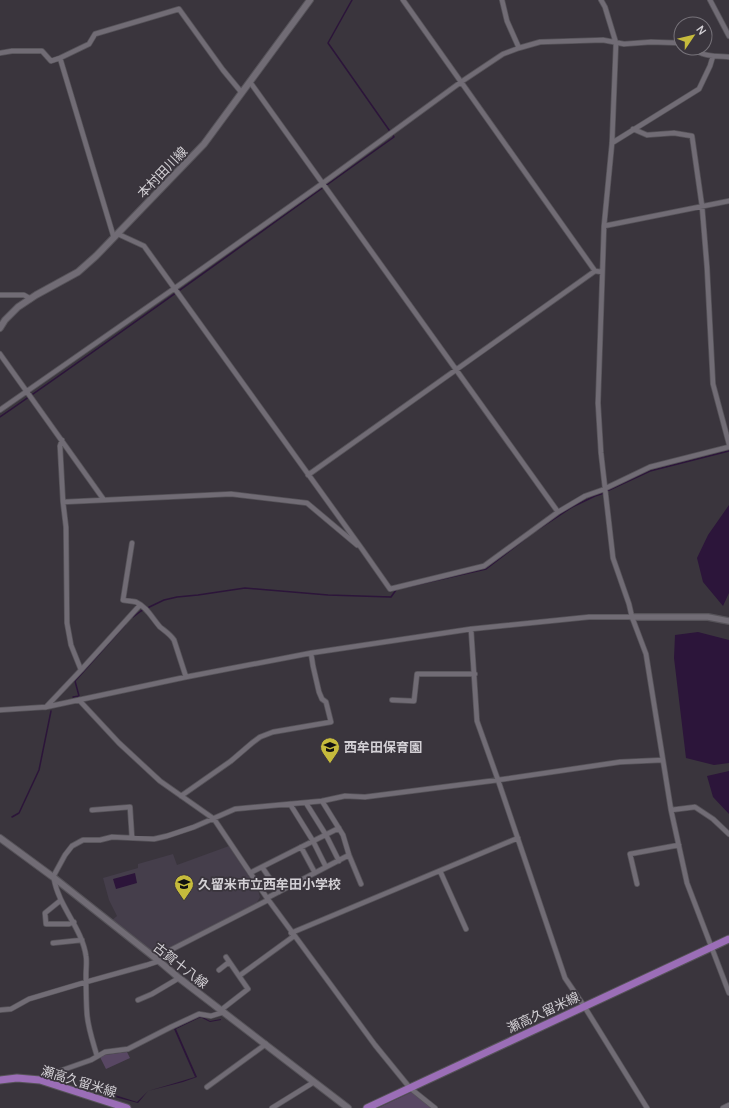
<svg xmlns="http://www.w3.org/2000/svg" width="729" height="1108" font-family="Manrope,'Noto Sans JP',sans-serif">
	<rect width="100%" height="100%" fill="#3a353d"/>
	<path fill="#453e4b" d="M 229,846 L 258,890 L 260,897 L 259,899 L 256,904 L 156,956 L 111,921 L 117,916 L 109,900 L 103,878 L 138,868 L 138,864 L 173,854 L 177,865 Z"/>
	<path fill="#584763" d="M 127,1052 L 130,1058 L 106,1069 L 100,1057 L 105,1055 Z
		M 412,1092 L 432,1108 L 378,1108 Z"/>
	<path fill="#2c153a" d="M 729,505 L 729,593 L 723,606 L 703,582 L 697,558 L 708,535 Z
		M 698,632 L 729,640 L 729,763 L 714,765 L 686,758 L 674,658 L 675,635 Z
		M 729,771 L 729,814 L 713,797 L 707,776 Z
		M 135,873 L 137,883 L 116,889 L 113,879 Z
		M 199,1017 L 203,1017 L 210,1021 L 221,1019 L 221,1020 L 210,1022 L 202,1018 L 199,1018 L 176,1029 L 197,1077 L 183,1082 L 148,1091 L 138,1103 L 115,1097 L 115,1095 L 137,1102 L 148,1091 L 182,1081 L 195,1077 L 174,1029 Z"/>
	<g fill="none" stroke-linecap="round" stroke-linejoin="round">
		<path stroke="#2c153a" stroke-width="1.5" d="M 0,417 C 133,325 263,230 394,137 L 328,43 L 352,0
			M 607,491 L 650,471 L 729,451
			M 537,530 L 572,507 L 595,496 L 604,493
			M 407,587 L 486,569 L 525,539
			M 133,617 L 141,611 L 164,600 L 177,597 L 198,595 L 245,588 L 328,595 L 391,597 L 396,590 L 397,589
			M 73,697 L 79,696 L 75,681 L 125,625
			M 12,817 L 19,813 L 39,770 L 51,711"/>
		<defs>
			<path id="minor" d="M 403,0 L 595,271
				M 502,0 L 507,21 L 519,48
				M 601,0 L 605,7 L 616,43 L 612,143 L 604,226 L 598,403 L 601,453 L 613,558 L 629,604 L 632,617 L 646,654 L 671,810 L 687,883 L 729,993
				M 710,0 L 729,36
				M 693,48 C 702,57 717,56 729,57
				M 0,53 L 12,51 L 42,51 L 51,61 L 60,58 L 89,44 L 95,34 L 179,9 L 223,70 L 242,93
				M 60,58 L 114,238
				M 250,82 L 558,512
				M 633,129 L 647,135 L 674,133 L 692,136 L 702,206 L 707,267 L 713,384 L 729,444
				M 612,143 L 699,89 L 710,66 L 713,56
				M 604,226 L 729,201
				M 118,234 L 144,246 L 362,549 L 390,589 L 484,566 L 558,512 L 585,496 L 602,490 L 650,467 L 729,447
				M 0,295 L 24,295 L 31,299
				M 0,354 L 104,500
				M 0,410 L 175,288 L 323,183 L 461,82 L 503,54 L 519,48 L 540,42 L 603,40 L 624,44 L 651,42 L 681,43
				M 308,475 L 595,271 L 602,272
				M 63,502 L 231,494 L 307,503 L 357,545
				M 132,543 L 123,600 C 127,601 132,601 136,602 C 147,607 152,618 160,627 C 165,631 170,634 174,640 L 186,677
				M 471,629 L 477,721 L 498,780 L 565,978 L 584,1006 L 647,1108
				M 81,670 L 140,605
				M 79,700 L 119,743 L 160,781 L 214,819 L 267,898 L 375,1045 L 410,1088 L 435,1108
				M 392,700 L 414,701 L 417,674 L 475,674
				M 46,707 L 81,670 L 71,645 L 67,623 L 66,527 L 63,502 L 60,446 L 62,440
				M 0,710 L 46,707 L 186,677 L 311,653 L 471,629 L 589,617 L 632,617
				M 181,796 L 231,761 L 252,743 L 260,737 L 273,732 L 331,722 L 326,702 L 322,699 L 319,692 L 313,666 L 311,653
				M 322,801 L 343,835 L 349,855 L 361,884
				M 306,803 L 326,835 L 339,861
				M 290,804 L 313,841 L 326,867
				M 92,810 L 130,807 L 132,838
				M 671,810 L 695,807 L 713,819 L 729,834
				M 301,847 L 315,873
				M 262,867 L 279,892
				M 440,871 L 466,929
				M 250,873 L 339,828
				M 53,877 L 65,855 L 72,846 L 83,840 L 100,840 L 112,837 L 154,839 L 167,836 L 194,827 L 235,809 L 322,801 L 345,796 L 365,797 L 498,780 L 620,762 L 663,760
				M 54,879 C 59,907 82,928 86,956 C 87,962 86,968 86,974 C 86,987 86,1001 87,1014 C 88,1028 93,1042 97,1056
				M 637,884 L 630,854 L 679,845
				M 267,898 L 349,855
				M 61,900 L 45,913 L 46,924 L 69,924 L 74,922
				M 291,933 L 518,838
				M 53,943 L 82,940
				M 226,957 L 239,976
				M 155,958 L 268,900
				M 219,970 L 229,962
				M 138,1000 L 152,994 L 179,978
				M 0,1010 L 11,1009 L 29,999 L 86,982 L 147,965 L 159,961
				M 221,1010 L 248,989 L 239,976 L 294,936
				M 40,1080 L 54,1073 L 91,1060 L 105,1052 L 128,1049 L 171,1027 L 199,1014 L 211,1016 L 224,1012
				M 207,1087 L 266,1044
				M 272,1108 L 314,1082
				M 723,1108 L 729,1105"/>
			<path id="tertiary" d="M 632,617 L 708,617 L 729,621"/>
			<path id="secondary" d="M 0,328 L 5,320 L 18,307 L 36,295 L 78,272 L 96,256 L 204,144 L 310,0
				M 0,838 L 53,877 L 159,961 L 179,978 L 348,1108"/>
			<path id="primary" d="M 0,1080 L 17,1078 L 40,1080 L 127,1108
				M 367,1108 L 729,939"/>
		</defs>
		<use href="#minor" stroke="#565359" stroke-width="6"/>
		<use href="#tertiary" stroke="#565359" stroke-width="8"/>
		<use href="#secondary" stroke="#565359" stroke-width="8"/>
		<use href="#primary" stroke="#565359" stroke-width="9"/>
		<use href="#minor" stroke="#716c75" stroke-width="4.5"/>
		<use href="#tertiary" stroke="#716c75" stroke-width="5.5"/>
		<use href="#secondary" stroke="#716c75" stroke-width="6"/>
		<use href="#primary" stroke="#9b6eb7" stroke-width="7"/>
	</g>
	<defs>
		<symbol id="school-pin" viewBox="-11 -11 22 30"><path d="M0 17L-7.5 6A9.5 9.5 0 1 1 7.5 6Z" fill="#c6bb3c" stroke="#3a353d"/><path d="M0-5L7-2L0 1L-7-2ZM-4 1L0 2.5L4 1V4Q0 6-4 4Z" fill="#111"/></symbol>
	</defs>
	<g fill-rule="evenodd">
		<use href="#school-pin" x="319" y="736" width="22" height="30"/>
		<use href="#school-pin" x="173" y="873" width="22" height="30"/>
	</g>
	<g text-anchor="middle" dominant-baseline="central" stroke-width="3.5" stroke-linejoin="round" paint-order="stroke">
		<g font-size="13" fill="#d3d0d5" stroke="#3a353d">
			<text transform="translate(162 172) rotate(-46)">本村田川線</text>
			<text transform="translate(181 965) rotate(38)">古賀十八線</text>
			<text transform="translate(543 1012) rotate(-25)">瀬高久留米線</text>
			<text transform="translate(79 1081) rotate(17)">瀬高久留米線</text>
		</g>
		<g font-size="13" font-weight="bold" fill="#d3d0d5" stroke="#3a353d" text-anchor="start">
			<text x="344" y="747">西牟田保育園</text>
			<text x="198" y="884">久留米市立西牟田小学校</text>
		</g>
	</g>
	<g transform="translate(693 36) rotate(55)"><circle r="19" fill="#3a353d" stroke="#77737a"/>
	<path d="M0-3L7 15L0 10L-7 15Z" fill="#c6bb3c"/>
	<text y="-6" font-size="11" font-weight="bold" text-anchor="middle" fill="#d3d0d5">N</text>
	</g>
</svg>
